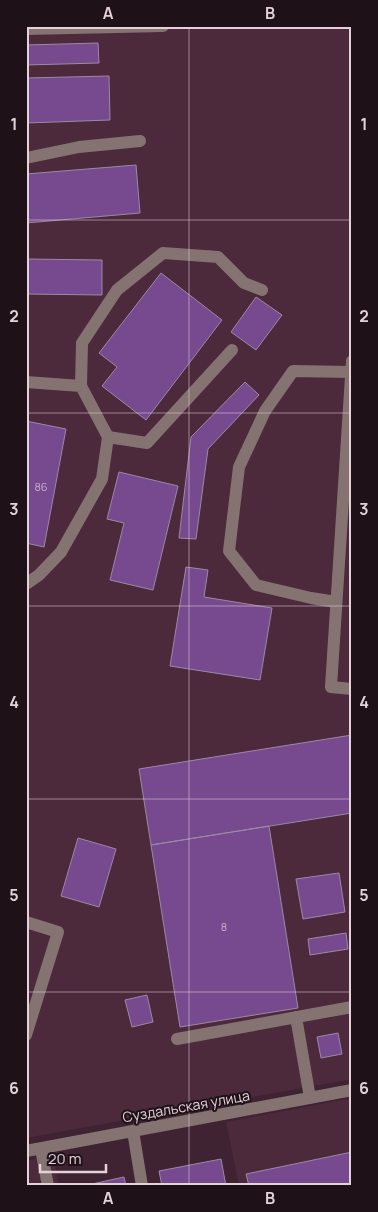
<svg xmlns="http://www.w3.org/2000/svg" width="378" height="1212" font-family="Manrope,sans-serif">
	<rect width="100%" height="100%" fill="#3f2332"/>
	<path fill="#4c293b" d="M 26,26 L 352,26 L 352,1079 L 26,1138 Z
		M 352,1098 L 352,1186 L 239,1186 L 226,1122 Z
		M 53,1156 L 59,1186 L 26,1186 L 26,1161 Z"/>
	<path fill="#77498f" stroke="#9c89a6" d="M 98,43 L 99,63 L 26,65 L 26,45 Z
		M 109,76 L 110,120 L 26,123 L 26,78 Z
		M 136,165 L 140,213 L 26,223 L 26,174 Z
		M 26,259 L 102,260 L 102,295 L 26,294 Z
		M 161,273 L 222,320 L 146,420 L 102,386 L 117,367 L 99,353 Z
		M 256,297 L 282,315 L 256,350 L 231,332 Z
		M 245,382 L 259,395 L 208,449 L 196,539 L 179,538 L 191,437 Z
		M 26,421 L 66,429 L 44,547 L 26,543 Z
		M 119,472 L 178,486 L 153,590 L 110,580 L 124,523 L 107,519 Z
		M 186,567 L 208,570 L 204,597 L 272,608 L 260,680 L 170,666 Z
		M 352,735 L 352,813 L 151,845 L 139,769 Z
		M 269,826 L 298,1008 L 180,1027 L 151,845 Z
		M 78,838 L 116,849 L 99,907 L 61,896 Z
		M 339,873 L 345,912 L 303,919 L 296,879 Z
		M 346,933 L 348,949 L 310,955 L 308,939 Z
		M 147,995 L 153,1022 L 132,1027 L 125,1000 Z
		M 338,1033 L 342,1054 L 321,1058 L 317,1037 Z
		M 352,1152 L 352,1186 L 249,1186 L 246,1174 Z
		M 221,1159 L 226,1186 L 162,1186 L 159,1171 Z
		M 124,1177 L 126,1186 L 83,1186 Z"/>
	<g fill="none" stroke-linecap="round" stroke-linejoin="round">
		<path stroke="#847371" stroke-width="12" d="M 26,29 L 163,26
			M 26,158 L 79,147 L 140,141
			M 352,361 L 331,687 L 352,689
			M 26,382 L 81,386 L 82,343 L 117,290 L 163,253 L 218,257 L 244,283 L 262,290
			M 81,386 L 108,437 L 147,443 L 232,350
			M 26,584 L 39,575 L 61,552 L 102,479 L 108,437
			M 336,602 L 311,598 L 256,585 L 229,551 L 239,467 L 265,411 L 293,371 L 350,372
			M 26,922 L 58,932 L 26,1035
			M 296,1017 L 310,1098
			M 177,1039 L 352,1007
			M 133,1131 L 142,1186
			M 41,1149 L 48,1186
			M 26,1151 L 352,1090"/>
	</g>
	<path fill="none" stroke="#e4d1da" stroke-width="1" stroke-opacity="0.55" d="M 189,26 L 189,1186M 26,220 L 352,220M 26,413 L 352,413M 26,606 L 352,606M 26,799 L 352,799M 26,992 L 352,992"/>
	<g text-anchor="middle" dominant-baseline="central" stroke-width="4" stroke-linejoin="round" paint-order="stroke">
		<g font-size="11" fill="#c9afc7">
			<text x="41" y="486">86</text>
			<text x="224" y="926">8</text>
		</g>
		<g font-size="14" fill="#e4d1da" stroke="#1e1118">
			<text transform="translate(186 1106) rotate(-10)">Суздальская улица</text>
		</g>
	</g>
	<rect width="378" height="1212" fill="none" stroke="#1e1118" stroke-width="55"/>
	<path d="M40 1164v8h66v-8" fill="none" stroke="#e4d1da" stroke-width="2.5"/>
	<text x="48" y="1164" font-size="15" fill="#e4d1da" stroke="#1e1118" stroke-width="4" paint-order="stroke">20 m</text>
	<rect x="28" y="28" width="322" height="1156" fill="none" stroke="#e4d1da" stroke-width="2"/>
	<g font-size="16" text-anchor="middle" font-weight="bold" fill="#e4d1da">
		<text x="108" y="19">A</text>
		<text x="270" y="19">B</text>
		<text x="14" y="130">1</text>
		<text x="364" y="130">1</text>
		<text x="14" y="322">2</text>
		<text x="364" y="322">2</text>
		<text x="14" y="515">3</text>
		<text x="364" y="515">3</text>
		<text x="14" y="708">4</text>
		<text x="364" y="708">4</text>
		<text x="14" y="901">5</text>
		<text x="364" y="901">5</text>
		<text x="14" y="1094">6</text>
		<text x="364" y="1094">6</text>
		<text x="108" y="1204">A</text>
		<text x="270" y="1204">B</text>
	</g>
</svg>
